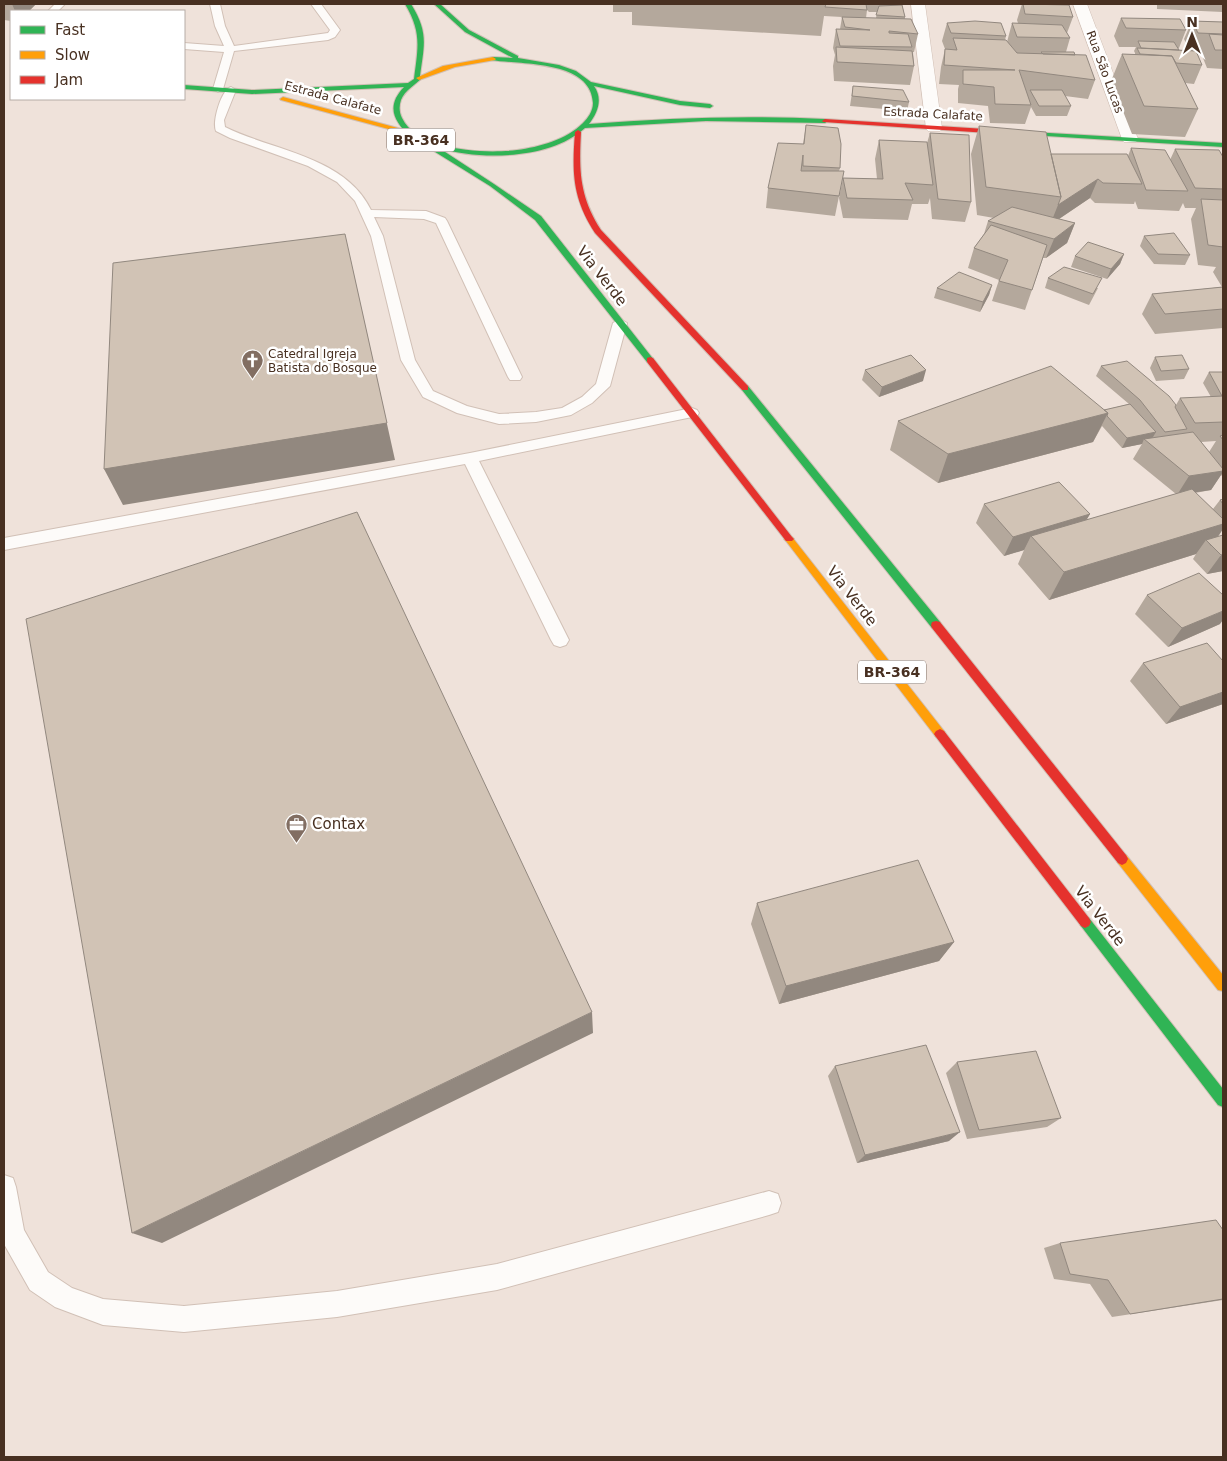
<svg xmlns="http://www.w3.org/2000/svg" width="1227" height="1461" font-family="'DejaVu Sans',sans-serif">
	<rect width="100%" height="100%" fill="#efe2da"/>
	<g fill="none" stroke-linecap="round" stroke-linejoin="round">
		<defs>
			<path id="lane" d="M 55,4 L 65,4 L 58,11 L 48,11 Z
				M 210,4 L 220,4 L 225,26 L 234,46 L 328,33 L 330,30 L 311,4 L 321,4 L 340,30 L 335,37 L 328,40 L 234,51 L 223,89 L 218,92 L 213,89 L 224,52 L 184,49 L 184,43 L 224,46 L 215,26 Z
				M 231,87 L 236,90 L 224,120 L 225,127 C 273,151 345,156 371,210 L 426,211 L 445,218 L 447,221 L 522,377 L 520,380 L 510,380 L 508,377 L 436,223 L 424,219 L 374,217 L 383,236 L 415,360 L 433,391 L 467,406 L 499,414 L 536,412 L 562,408 L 582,397 L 596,384 L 613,323 L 620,319 L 627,323 L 610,386 L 592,403 L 571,415 L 536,422 L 499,424 L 457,413 L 423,397 L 401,360 L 371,236 L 355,201 L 337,182 L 308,166 L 230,138 L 216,131 C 212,122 221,90 231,87 Z
				M 692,408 L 697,410 L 699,413 L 697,416 L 479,461 L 569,640 L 566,645 L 560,647 L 554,645 L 551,640 L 465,464 L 4,550 L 4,538 L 470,453 Z
				M 4,1175 L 13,1178 L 16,1187 L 24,1230 L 48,1272 L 72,1288 L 103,1299 L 184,1306 L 337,1291 L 497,1264 L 769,1191 L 778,1194 L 781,1203 L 778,1212 L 769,1215 L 497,1290 L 337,1317 L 184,1332 L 103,1325 L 55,1307 L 30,1290 L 4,1244 Z"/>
			<path id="street" d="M 911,4 L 925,4 L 942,128 L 940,131 L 928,131 L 926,128 Z
				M 1073,4 L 1087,4 L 1138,139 L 1136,142 L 1124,142 L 1122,139 Z"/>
			<path id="fast" d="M 405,4 L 411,4 C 429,33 424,45 420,76 L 422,78 C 415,85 405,90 401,100 C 399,106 399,112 402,118 C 418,151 485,154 517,150 C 539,147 566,140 583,123 C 588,118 593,111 593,103 C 591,60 521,65 491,60 L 490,59 L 493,57 L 513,58 L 465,32 L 434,4 L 440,4 L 469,30 L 518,56 L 518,58 L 559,65 L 576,71 L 591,82 L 680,101 L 710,104 L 713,106 L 710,108 L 680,105 L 594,86 C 603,99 598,112 589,124 C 668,118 746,115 825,119 L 828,121 L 825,123 L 706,121 L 585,128 C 551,159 482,161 439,148 L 494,184 L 541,216 L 654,360 L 653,362 L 647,362 L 535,220 L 490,186 L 411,137 C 393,121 386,106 404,87 L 252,94 L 184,89 L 184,85 L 252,90 L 408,83 L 414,79 C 418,48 422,32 405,4 Z
				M 1032,132 L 1223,143 L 1223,147 L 1030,135 L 1029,134 Z
				M 745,385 L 748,386 L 940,622 L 941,625 L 940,628 L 932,628 L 742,390 L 742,386 Z
				M 1085,916 L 1089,918 L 1223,1089 L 1223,1107 L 1218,1105 L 1081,926 L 1079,922 L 1081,918 Z"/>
			<path id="slow" d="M 493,57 L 496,59 L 495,60 L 455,67 L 419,80 L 416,78 L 443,66 Z
				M 283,97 L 409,131 L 410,132 L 407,134 L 281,100 L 280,99 Z
				M 789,535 L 792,537 L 944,731 L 946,734 L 944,737 L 936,737 L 786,541 L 784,539 Z
				M 1122,853 L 1126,855 L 1223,975 L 1223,991 L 1218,990 L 1118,863 L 1116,859 L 1118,855 Z"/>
			<path id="jam" d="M 825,119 L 1032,132 L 1035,134 L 1032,136 L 823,122 L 822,121 Z
				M 578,130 L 581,132 C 579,170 579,196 601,230 L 748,386 L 748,390 L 742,390 L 595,233 C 572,198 572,172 575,132 Z
				M 650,357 L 653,358 L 792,537 L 794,539 L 792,541 L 786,541 L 647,362 L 647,358 Z
				M 936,621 L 940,622 L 1126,855 L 1128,859 L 1126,863 L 1122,865 L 1118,863 L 932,628 L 931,625 L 932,622 Z
				M 940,729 L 944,731 L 1089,918 L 1091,922 L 1089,926 L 1085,928 L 1081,926 L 936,737 L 934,734 L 936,731 Z"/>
		</defs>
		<use href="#lane" stroke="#d1c0b6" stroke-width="2"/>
		<use href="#street" stroke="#d1c0b6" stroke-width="1"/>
		<use href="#fast" stroke="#d1c0b6" stroke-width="2"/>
		<use href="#slow" stroke="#d1c0b6" stroke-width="2"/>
		<use href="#jam" stroke="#d1c0b6" stroke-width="2"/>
		<use href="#lane" fill="#fdfbf9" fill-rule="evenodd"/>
		<use href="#street" fill="#fdfbf9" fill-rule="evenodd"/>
		<use href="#fast" fill="#30b455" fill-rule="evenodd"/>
		<use href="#slow" fill="#ff9f0a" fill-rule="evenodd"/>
		<use href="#jam" fill="#e5322d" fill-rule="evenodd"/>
	</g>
	<path fill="#b4a89c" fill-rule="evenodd" d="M 4,4 L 36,4 L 29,11 L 11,11 L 11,21 L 4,20 Z
		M 613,4 L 902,4 L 905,17 L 905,19 L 918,34 L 914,52 L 913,52 L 914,66 L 910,85 L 834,81 L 833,66 L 835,55 L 833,48 L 836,29 L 840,29 L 842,17 L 824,16 L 821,36 L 632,25 L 632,12 L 613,12 ZM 867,10 L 869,12 L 877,12 L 876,18 L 866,18 Z
		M 958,4 L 1008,4 L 1008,5 L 959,5 Z
		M 1022,4 L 1063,4 L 1073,17 L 1067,33 L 1070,38 L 1066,52 L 1075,55 L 1095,80 L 1088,99 L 1065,96 L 1071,106 L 1067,116 L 1036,116 L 1031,107 L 1025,124 L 990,123 L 988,106 L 958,103 L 958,89 L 959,85 L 939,84 L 941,67 L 945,49 L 942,41 L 947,23 L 1006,36 L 1005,40 L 1007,42 L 1012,23 L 1018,23 L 1017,20 Z
		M 1157,4 L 1223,4 L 1223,12 L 1157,9 Z
		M 1121,18 L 1186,30 L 1179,48 L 1178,48 L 1179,50 L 1190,51 L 1184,39 L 1192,21 L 1223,22 L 1223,69 L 1207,68 L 1201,53 L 1202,52 L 1196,51 L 1202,65 L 1194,84 L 1185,83 L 1198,109 L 1185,137 L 1132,134 L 1111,81 L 1122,54 L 1135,54 L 1135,53 L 1134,51 L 1136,47 L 1119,47 L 1114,36 Z
		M 853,86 L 909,102 L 907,111 L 850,106 Z
		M 806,125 L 840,168 L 839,171 L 844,171 L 835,216 L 766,208 L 768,188 L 803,144 Z
		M 979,126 L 1051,154 L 1128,156 L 1131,148 L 1170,160 L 1175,149 L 1223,157 L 1223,328 L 1155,334 L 1142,314 L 1152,294 L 1222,287 L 1213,272 L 1216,267 L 1198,265 L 1191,219 L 1196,208 L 1185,208 L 1183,203 L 1179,211 L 1138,209 L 1135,201 L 1134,204 L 1095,203 L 1090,198 L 1059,219 L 1075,223 L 1067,243 L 1046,258 L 1043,258 L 1025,310 L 992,301 L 999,280 L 968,268 L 974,248 L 984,234 L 988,221 L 994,218 L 977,215 L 971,154 Z
		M 930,133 L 971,202 L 965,222 L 932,219 L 930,198 L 928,204 L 912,204 L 908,220 L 843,218 L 839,198 L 843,178 L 877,179 L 875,159 L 879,140 L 927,143 Z
		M 1144,236 L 1190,255 L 1185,265 L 1154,264 L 1140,246 Z
		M 1124,254 L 1120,264 L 1107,279 L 1071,267 L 1075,256 Z
		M 1048,278 L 1098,288 L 1089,305 L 1045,288 Z
		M 992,285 L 989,295 L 980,312 L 934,298 L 937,288 Z
		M 1155,357 L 1189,369 L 1184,379 L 1156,381 L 1150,368 Z
		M 1101,366 L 1176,405 L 1180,398 L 1211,397 L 1203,383 L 1209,372 L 1223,372 L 1223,477 L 1221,475 L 1211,490 L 1195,493 L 1213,509 L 1220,500 L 1223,499 L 1223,529 L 1218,537 L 1223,571 L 1207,574 L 1193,559 L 1196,554 L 1049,600 L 1018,564 L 1024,550 L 1004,556 L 976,523 L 984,504 L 1090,514 L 1086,520 L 1176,494 L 1133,459 L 1142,444 L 1122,448 L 1102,426 L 1093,442 L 938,483 L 890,450 L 898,421 L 1104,410 L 1129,404 L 1096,376 ZM 1216,441 L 1209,452 L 1201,442 Z
		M 865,370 L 923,381 L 879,397 L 862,380 Z
		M 1147,595 L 1220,624 L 1168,647 L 1135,614 Z
		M 1223,661 L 1223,704 L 1166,724 L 1130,681 L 1143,663 Z
		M 757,903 L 954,942 L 939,961 L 779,1004 L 751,924 Z
		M 957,1062 L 1061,1118 L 1047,1127 L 967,1139 L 946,1073 Z
		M 835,1066 L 949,1141 L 857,1163 L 828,1076 Z
		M 1060,1243 L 1223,1300 L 1112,1317 L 1090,1284 L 1054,1279 L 1044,1248 Z"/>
	<path fill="#92887f" d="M 12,4 L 36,4 L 29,11 L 15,11 Z
		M 1098,179 L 1090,198 L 1050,225 L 1058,205 Z
		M 1075,223 L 1067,243 L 1046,258 L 1054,239 Z
		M 1124,254 L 1120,264 L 1107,279 L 1111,269 Z
		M 353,271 L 395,460 L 123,505 L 104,469 Z
		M 992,285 L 989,295 L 980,312 L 983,302 Z
		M 926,370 L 923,381 L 879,397 L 882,387 Z
		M 1108,413 L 1093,442 L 938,483 L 948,454 Z
		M 1156,432 L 1150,442 L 1144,439 L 1142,444 L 1122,448 L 1127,438 Z
		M 1223,471 L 1223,472 L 1211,490 L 1177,495 L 1189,476 Z
		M 1090,514 L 1079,533 L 1031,536 L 1024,550 L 1004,556 L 1013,537 Z
		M 1223,524 L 1223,529 L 1211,546 L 1206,540 L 1196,554 L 1049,600 L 1064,572 Z
		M 1223,554 L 1223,571 L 1207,574 L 1221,555 Z
		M 1223,611 L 1223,620 L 1220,624 L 1168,647 L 1182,628 Z
		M 1223,692 L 1223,704 L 1166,724 L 1180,707 Z
		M 954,942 L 939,961 L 779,1004 L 786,986 Z
		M 592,1012 L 593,1033 L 162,1243 L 132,1233 Z
		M 960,1132 L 949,1141 L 857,1163 L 865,1155 Z"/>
	<path fill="#d1c3b5" stroke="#92887f" d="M 826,4 L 866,4 L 867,10 L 825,7 Z
		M 1023,4 L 1069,5 L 1073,17 L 1025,14 Z
		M 902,5 L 905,17 L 876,15 L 879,6 Z
		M 842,17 L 911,19 L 918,34 L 889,31 L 889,33 L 908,34 L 912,47 L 840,46 L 836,29 L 870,30 L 845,27 Z
		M 1121,18 L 1180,19 L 1186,30 L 1126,28 Z
		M 975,21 L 1001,23 L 1006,36 L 951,33 L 947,23 Z
		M 1192,21 L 1223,22 L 1223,34 L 1198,33 Z
		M 1012,23 L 1062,25 L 1070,38 L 1017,37 Z
		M 1209,34 L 1223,35 L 1223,50 L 1215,50 Z
		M 953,38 L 1006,40 L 1017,53 L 1086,55 L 1095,80 L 1019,70 L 1031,105 L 995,104 L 994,87 L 963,84 L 963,70 L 1015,70 L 944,65 L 945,49 L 957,50 Z
		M 1138,41 L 1174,42 L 1179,50 L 1141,48 Z
		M 836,47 L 912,51 L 914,66 L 837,62 Z
		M 1137,48 L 1196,51 L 1202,65 L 1176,63 L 1172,56 L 1140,54 Z
		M 1041,52 L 1074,52 L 1075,55 L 1043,54 Z
		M 1122,54 L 1172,56 L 1198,109 L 1144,106 Z
		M 853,86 L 903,90 L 909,102 L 852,96 Z
		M 1030,90 L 1062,90 L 1071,106 L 1039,106 Z
		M 806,125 L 838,128 L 841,144 L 840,168 L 803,166 L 803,155 L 801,171 L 844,171 L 839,196 L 768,188 L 778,143 L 804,144 Z
		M 979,126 L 1046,132 L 1061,197 L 986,187 Z
		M 930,133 L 969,135 L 971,202 L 938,199 Z
		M 879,140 L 927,142 L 933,185 L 905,183 L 913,200 L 847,198 L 843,178 L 883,179 Z
		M 1131,148 L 1165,150 L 1188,191 L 1146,190 Z
		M 1175,149 L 1219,150 L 1223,157 L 1223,189 L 1195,188 Z
		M 1051,154 L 1127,154 L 1142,184 L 1103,183 L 1098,179 L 1058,205 L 1061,197 Z
		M 1201,199 L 1223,200 L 1223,247 L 1208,245 Z
		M 1012,207 L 1075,223 L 1054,239 L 988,221 Z
		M 991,225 L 1047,245 L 1032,290 L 999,281 L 1008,260 L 974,248 Z
		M 1174,233 L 1190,255 L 1158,254 L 1144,236 Z
		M 345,234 L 387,423 L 104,469 L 113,263 Z
		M 1088,242 L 1124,254 L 1111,269 L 1075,256 Z
		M 1064,267 L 1102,278 L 1093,294 L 1048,278 Z
		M 959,272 L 992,285 L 983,302 L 937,288 Z
		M 1223,287 L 1223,309 L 1165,314 L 1152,294 Z
		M 911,355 L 926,370 L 882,387 L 865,370 Z
		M 1182,355 L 1189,369 L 1161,371 L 1155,357 Z
		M 1127,361 L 1169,396 L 1176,405 L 1175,407 L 1187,429 L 1165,432 L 1140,400 L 1101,366 Z
		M 1051,366 L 1108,413 L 948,454 L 898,421 Z
		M 1209,372 L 1223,372 L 1223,396 L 1222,396 Z
		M 1223,396 L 1223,422 L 1195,423 L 1180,398 Z
		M 1130,404 L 1156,432 L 1127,438 L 1107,416 L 1108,413 L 1104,410 Z
		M 1193,432 L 1223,469 L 1223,471 L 1189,476 L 1144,439 Z
		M 1223,435 L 1223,440 L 1220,436 Z
		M 1059,482 L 1090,514 L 1013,537 L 984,504 Z
		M 1192,489 L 1223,519 L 1223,524 L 1064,572 L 1031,536 Z
		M 1223,499 L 1223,504 L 1220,500 Z
		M 357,512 L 592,1012 L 132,1233 L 26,619 Z
		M 1223,535 L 1223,554 L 1221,555 L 1206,540 Z
		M 1199,573 L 1223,595 L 1223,611 L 1182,628 L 1147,595 Z
		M 1207,643 L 1223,661 L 1223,692 L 1180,707 L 1143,663 Z
		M 918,860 L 954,942 L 786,986 L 757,903 Z
		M 926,1045 L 960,1132 L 865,1155 L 835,1066 Z
		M 1036,1051 L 1061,1118 L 979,1130 L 957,1062 Z
		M 1216,1220 L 1223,1230 L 1223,1299 L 1130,1314 L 1108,1280 L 1070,1274 L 1060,1243 Z"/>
	<defs>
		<symbol id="church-pin" viewBox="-11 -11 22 30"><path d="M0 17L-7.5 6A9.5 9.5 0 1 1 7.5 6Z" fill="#826e62" stroke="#fff"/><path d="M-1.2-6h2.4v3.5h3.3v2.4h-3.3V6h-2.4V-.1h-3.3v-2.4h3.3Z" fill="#fff"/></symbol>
		<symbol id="office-pin" viewBox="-11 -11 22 30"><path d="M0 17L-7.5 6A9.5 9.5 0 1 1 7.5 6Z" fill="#826e62" stroke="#fff"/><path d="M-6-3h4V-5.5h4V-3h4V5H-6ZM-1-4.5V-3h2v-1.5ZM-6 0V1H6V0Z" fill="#fff"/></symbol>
	</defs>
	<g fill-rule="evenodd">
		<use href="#church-pin" x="240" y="348" width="25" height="34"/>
		<use href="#office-pin" x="284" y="812" width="25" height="34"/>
	</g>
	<g text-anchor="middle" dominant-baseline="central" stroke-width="5" stroke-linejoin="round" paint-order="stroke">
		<g font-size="12" fill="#483021" stroke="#fff">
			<text transform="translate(1105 72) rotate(70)">Rua São Lucas</text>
			<text transform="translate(333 98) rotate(15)">Estrada Calafate</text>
			<text transform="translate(933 114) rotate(3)">Estrada Calafate</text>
		</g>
		<g font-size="12" fill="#483021" stroke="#fff" text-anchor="start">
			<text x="268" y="354">Catedral Igreja<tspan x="268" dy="14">Batista do Bosque</tspan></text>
		</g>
		<g fill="#fff" stroke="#7f6e64" stroke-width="1">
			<rect x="387" y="128.5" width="68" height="23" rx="4"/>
			<rect x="858" y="660.5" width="68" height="23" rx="4"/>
		</g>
		<g font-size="14" font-weight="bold" fill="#483021">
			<text x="421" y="140">BR-364</text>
			<text x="892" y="672">BR-364</text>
		</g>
		<g font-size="15" fill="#483021" stroke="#fff">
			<text transform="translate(602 276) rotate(52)">Via Verde</text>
			<text transform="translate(852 596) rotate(52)">Via Verde</text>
			<text transform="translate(1100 916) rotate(52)">Via Verde</text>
		</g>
		<g font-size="15" fill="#483021" stroke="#fff" text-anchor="start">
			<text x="312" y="824">Contax</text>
		</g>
	</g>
	<rect width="1227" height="1461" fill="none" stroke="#483021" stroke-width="10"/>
	<rect x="10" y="10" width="175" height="90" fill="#ffffff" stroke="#b6aca6"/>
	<rect x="20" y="26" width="25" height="8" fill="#30b455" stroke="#b6aca6"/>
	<text x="55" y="35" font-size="15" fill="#483021">Fast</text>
	<rect x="20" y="51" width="25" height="8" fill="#ff9f0a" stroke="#b6aca6"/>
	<text x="55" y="60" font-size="15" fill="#483021">Slow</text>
	<rect x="20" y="76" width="25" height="8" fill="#e5322d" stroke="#b6aca6"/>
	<text x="55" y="85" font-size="15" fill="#483021">Jam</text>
	<g transform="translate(1192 35)" stroke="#ffffff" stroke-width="4" paint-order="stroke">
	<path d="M0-4L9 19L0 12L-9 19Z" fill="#483021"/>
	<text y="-8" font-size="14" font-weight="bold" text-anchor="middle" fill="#483021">N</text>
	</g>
</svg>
